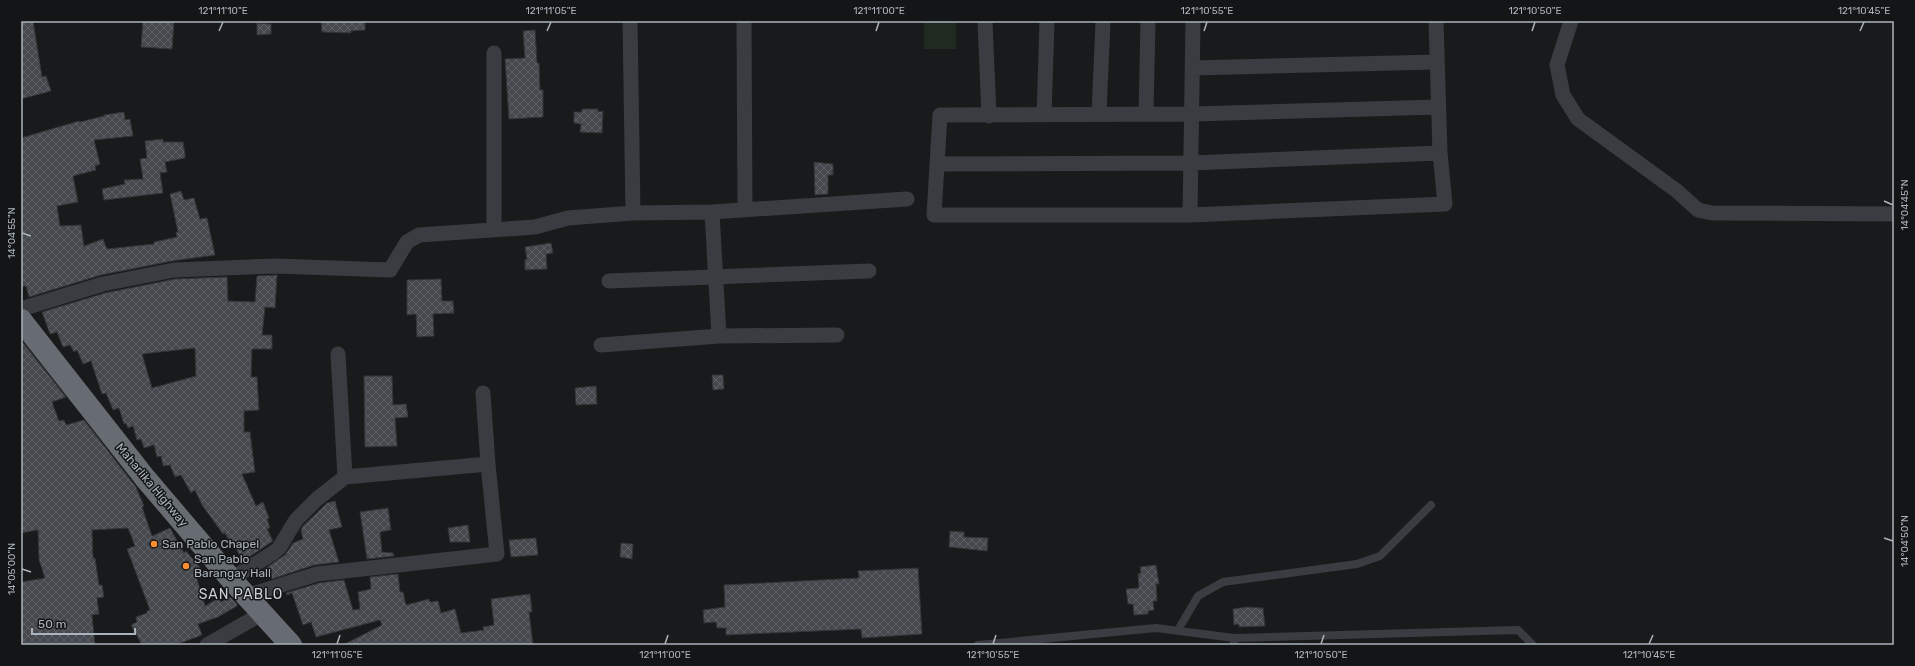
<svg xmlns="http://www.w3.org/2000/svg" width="1915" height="666" font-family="Rubik,sans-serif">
	<defs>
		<pattern id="building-cross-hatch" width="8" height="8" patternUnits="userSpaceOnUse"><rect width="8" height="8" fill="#45484c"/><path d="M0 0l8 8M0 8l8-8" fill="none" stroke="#5d6064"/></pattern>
	</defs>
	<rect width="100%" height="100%" fill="#191a1c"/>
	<path fill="#212a21" d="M 924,21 L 956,21 L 956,49 L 924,49 Z"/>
	<path fill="url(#building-cross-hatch)" stroke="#333438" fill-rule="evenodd" d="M 21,21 L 33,21 L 42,77 L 46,76 L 51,91 L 21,99 Z
		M 143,21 L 174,21 L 172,49 L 141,47 Z
		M 321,21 L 365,21 L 365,30 L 351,31 L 351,33 L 322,32 Z
		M 257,23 L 271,24 L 271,34 L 257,35 Z
		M 535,30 L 537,63 L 539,63 L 540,90 L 543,90 L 543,117 L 509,119 L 505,59 L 525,58 L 523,31 Z
		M 582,109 L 598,109 L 598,112 L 603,111 L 602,133 L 580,132 L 581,124 L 574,123 L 574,112 L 582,112 Z
		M 124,112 L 125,120 L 130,119 L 133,136 L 94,140 L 100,164 L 95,166 L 96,170 L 73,176 L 78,202 L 57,206 L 60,226 L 81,225 L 84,246 L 103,239 L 107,249 L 154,244 L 154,242 L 177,237 L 176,232 L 178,232 L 170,194 L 181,191 L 184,200 L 194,198 L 200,219 L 207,218 L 215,255 L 172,261 L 101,275 L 29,297 L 26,286 L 21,287 L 21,138 L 79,121 L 80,122 L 104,116 L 104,115 Z
		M 163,139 L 163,142 L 183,142 L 185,154 L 185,158 L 165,162 L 167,172 L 160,173 L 163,193 L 104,200 L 102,189 L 125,184 L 124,180 L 143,179 L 140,159 L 147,158 L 145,141 Z
		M 814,162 L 833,164 L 833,175 L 828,175 L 828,194 L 815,195 Z
		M 551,243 L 553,253 L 546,254 L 547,269 L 525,270 L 525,260 L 527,259 L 525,247 Z
		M 277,275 L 275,308 L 265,307 L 262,335 L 272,335 L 272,349 L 252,349 L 251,377 L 257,377 L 259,410 L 244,411 L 244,432 L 250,432 L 255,472 L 242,474 L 256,506 L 263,502 L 269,518 L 267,519 L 270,528 L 267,529 L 273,541 L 243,561 L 238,552 L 235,547 L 233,548 L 225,533 L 223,534 L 202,505 L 195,490 L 191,493 L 181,475 L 175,477 L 170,465 L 163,466 L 161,456 L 157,457 L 154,445 L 144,448 L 141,439 L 137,440 L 133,426 L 128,428 L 126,423 L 124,424 L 119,408 L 113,410 L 106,393 L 102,394 L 91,361 L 83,364 L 77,350 L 74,352 L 70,345 L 63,347 L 57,332 L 50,334 L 42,312 L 105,293 L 175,279 L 227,277 L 228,301 L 255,302 L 257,276 ZM 195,348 L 196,376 L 152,388 L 142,354 Z
		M 441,279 L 442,301 L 453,301 L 454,313 L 433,314 L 434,336 L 417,337 L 416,314 L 407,315 L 407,280 Z
		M 21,340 L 66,397 L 52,402 L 59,421 L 64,420 L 66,425 L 84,420 L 136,487 L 144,506 L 142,507 L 152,536 L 170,528 L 184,553 L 186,551 L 202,570 L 196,576 L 205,606 L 219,598 L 221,602 L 230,597 L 237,604 L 237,606 L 218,617 L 198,624 L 202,635 L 175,645 L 142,645 L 131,625 L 137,622 L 136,617 L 147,613 L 147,611 L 150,610 L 127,549 L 135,546 L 128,528 L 92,530 L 93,558 L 95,558 L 99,585 L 102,585 L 104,597 L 97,598 L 99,614 L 92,615 L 95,645 L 21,645 L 21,582 L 45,578 L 39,560 L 38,530 L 21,533 Z
		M 712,375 L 723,375 L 724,389 L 713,390 Z
		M 364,376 L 392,376 L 393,405 L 406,404 L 408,417 L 395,418 L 397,446 L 365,447 Z
		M 596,386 L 597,404 L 576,405 L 575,388 Z
		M 335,501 L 342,527 L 329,530 L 339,562 L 314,565 L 272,579 L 271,576 L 262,578 L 260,572 L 285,555 L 293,543 L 303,539 L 301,530 L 303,526 L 327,503 Z
		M 388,508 L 391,530 L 380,532 L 382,552 L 393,553 L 394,556 L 367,559 L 360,512 Z
		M 468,525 L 470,542 L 450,542 L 448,528 Z
		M 950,531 L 964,532 L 964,537 L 988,538 L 987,551 L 949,547 Z
		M 536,538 L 538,555 L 511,557 L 509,540 Z
		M 621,543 L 633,544 L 632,559 L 620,557 Z
		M 1156,565 L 1159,584 L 1156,584 L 1157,601 L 1153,601 L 1154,610 L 1148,611 L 1148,614 L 1134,615 L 1133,604 L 1128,604 L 1126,589 L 1139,588 L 1138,574 L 1141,573 L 1140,567 Z
		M 918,568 L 922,634 L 862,638 L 861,629 L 726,635 L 726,628 L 717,628 L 716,622 L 704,623 L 703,610 L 725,607 L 724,585 L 859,578 L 858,571 Z
		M 398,574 L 400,592 L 403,592 L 406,605 L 429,599 L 430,602 L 438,601 L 441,613 L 455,609 L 461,633 L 484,630 L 483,627 L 494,625 L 491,599 L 530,594 L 532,612 L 529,612 L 533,645 L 343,645 L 382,625 L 380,620 L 316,637 L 311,622 L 303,625 L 292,593 L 287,595 L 286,593 L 319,583 L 344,580 L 353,610 L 360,609 L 358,592 L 371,589 L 370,577 Z
		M 1247,607 L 1263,608 L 1265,626 L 1239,627 L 1239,624 L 1234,625 L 1233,609 Z"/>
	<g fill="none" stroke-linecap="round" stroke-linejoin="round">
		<path stroke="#3a3c41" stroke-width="8" d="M 1178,630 L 1198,596 L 1223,582 L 1357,564 L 1380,556 L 1431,505
			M 1234,638 L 1518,630 L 1533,645
			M 978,645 L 1156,628 L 1234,638 L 1234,645"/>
		<path stroke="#3a3c41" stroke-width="15" d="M 630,21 L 633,213
			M 744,21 L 745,209
			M 985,21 L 989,116
			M 1436,21 L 1440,153 L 1445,204 L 1190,215 L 934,215 L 940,115 L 1193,114 L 1438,107
			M 1571,21 L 1557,65 L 1563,95 L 1578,119 L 1677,191 L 1698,210 L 1712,213 L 1894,214
			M 1192,68 L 1436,62
			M 1099,114 L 1103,21
			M 1146,114 L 1148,21
			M 1044,115 L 1047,21
			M 937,164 L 1192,163 L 1440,153
			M 712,212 L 719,336
			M 1190,215 L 1193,21
			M 494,230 L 494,53
			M 609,281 L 869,271
			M 21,309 L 103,284 L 174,270 L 276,266 L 390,270 L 407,242 L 419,235 L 535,227 L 568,218 L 633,213 L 712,212 L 907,199
			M 601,345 L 719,336 L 837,335
			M 338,354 L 345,477
			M 231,579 L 273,553 L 279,548 L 296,520 L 317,499 L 345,477 L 488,464
			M 246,596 L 317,574 L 497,554 L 488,464 L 483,393
			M 207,645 L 263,613"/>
		<path stroke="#666c72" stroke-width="22" d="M 21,320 L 145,478 L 231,579 L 291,645"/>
	</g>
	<path fill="none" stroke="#abb4bc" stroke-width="1.5" d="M 219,31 L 223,22M 547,31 L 551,22M 876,31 L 879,22M 1204,31 L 1207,22M 1532,31 L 1535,22M 1860,31 L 1864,22M 1884,201 L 1893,205M 22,233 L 31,236M 1884,538 L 1893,541M 22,569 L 31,572M 337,644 L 340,635M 665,644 L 668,635M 993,644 L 996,635M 1321,644 L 1324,635M 1649,644 L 1653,635"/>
	<g fill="#fd8f30" stroke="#141517" stroke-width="1.5">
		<circle cx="154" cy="544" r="4"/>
		<circle cx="186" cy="566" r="4"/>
	</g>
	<g text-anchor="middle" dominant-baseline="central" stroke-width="3" stroke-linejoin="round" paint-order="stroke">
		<g font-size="12" fill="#abb4bc" stroke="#141517">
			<text transform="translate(152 485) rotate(50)">Maharlika Highway</text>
		</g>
		<g font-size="12" fill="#abb4bc" stroke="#141517" text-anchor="start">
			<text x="162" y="544">San Pablo Chapel</text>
			<text x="194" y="559">San Pablo<tspan x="194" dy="14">Barangay Hall</tspan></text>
		</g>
		<g font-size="14" letter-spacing="1" fill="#ccd2d8" stroke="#141517">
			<text x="241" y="594">SAN PABLO</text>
		</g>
	</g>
	<rect width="1915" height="666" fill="none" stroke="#141517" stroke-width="44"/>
	<path d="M32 628v6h103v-6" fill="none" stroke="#abb4bc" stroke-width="2"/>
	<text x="38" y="628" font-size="12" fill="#abb4bc" stroke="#141517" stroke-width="3" paint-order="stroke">50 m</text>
	<rect x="22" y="22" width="1871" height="622" fill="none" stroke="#abb4bc" stroke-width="1.5"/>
	<g font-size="10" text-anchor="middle" fill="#abb4bc">
		<text x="223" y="14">121°11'10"E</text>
		<text x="551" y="14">121°11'05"E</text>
		<text x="879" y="14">121°11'00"E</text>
		<text x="1207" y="14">121°10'55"E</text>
		<text x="1535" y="14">121°10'50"E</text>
		<text x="1864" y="14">121°10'45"E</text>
		<text transform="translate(1904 205) rotate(-90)" y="4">14°04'45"N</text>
		<text transform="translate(11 233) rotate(-90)" y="4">14°04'55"N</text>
		<text transform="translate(1904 541) rotate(-90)" y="4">14°04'50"N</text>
		<text transform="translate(11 569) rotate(-90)" y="4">14°05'00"N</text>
		<text x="337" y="658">121°11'05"E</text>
		<text x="665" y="658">121°11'00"E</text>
		<text x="993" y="658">121°10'55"E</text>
		<text x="1321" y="658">121°10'50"E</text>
		<text x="1649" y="658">121°10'45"E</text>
	</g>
</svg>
